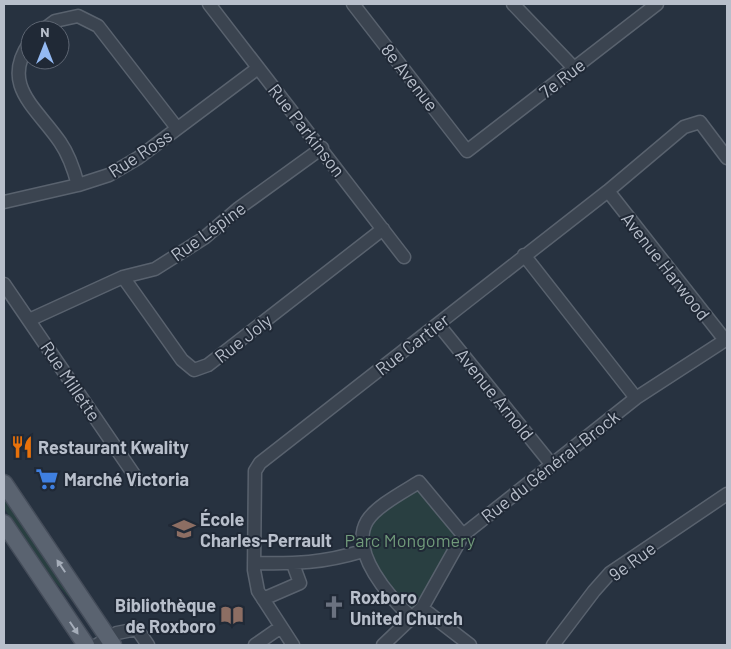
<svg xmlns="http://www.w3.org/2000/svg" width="731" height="649" font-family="Barlow,sans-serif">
	<rect width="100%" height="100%" fill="#273240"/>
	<path fill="#293f41" d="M 417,483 L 463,535 L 412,618 L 371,565 L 366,524 Z
		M 4,498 L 74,601 L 73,602 L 48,574 L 4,508 Z"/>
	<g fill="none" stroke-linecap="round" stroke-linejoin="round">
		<defs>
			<path id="minor" d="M 209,4 L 404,257
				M 353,4 L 467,151 L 657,4
				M 513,4 L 574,68
				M 43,30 L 55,21 L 78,16 L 98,26 L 177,128
				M 30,42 C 0,85 36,107 60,142 C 69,155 74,170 78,185
				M 608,191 L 725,340
				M 4,202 L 78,185 L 109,175 L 138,158 L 258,68
				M 524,255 L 636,398
				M 123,277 L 182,360 L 194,370 L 208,365 L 383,229
				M 4,284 L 137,479
				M 29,320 L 123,277 L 155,269 L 204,238 L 239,208 L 322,148
				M 438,324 L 552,465
				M 254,563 C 296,564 323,563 363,551
				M 263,599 L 300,583 L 293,564
				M 422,608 L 470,645
				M 412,618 C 390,598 349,552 367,521 C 376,506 405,491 419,482 L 463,535
				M 97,645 L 117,633 L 137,629 L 148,645
				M 255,645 L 281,627
				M 293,645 L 258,591 L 254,570 L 255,471 L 260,463 L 608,191 L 684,127 L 700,122 L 727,158
				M 383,645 L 422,608 L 463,535 L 636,398 L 727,339
				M 553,645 L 594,591 L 610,573 L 727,494"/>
			<path id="major" d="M 4,483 L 113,645
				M 4,523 L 86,645"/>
		</defs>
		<use href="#minor" stroke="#59626e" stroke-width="15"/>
		<use href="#major" stroke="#454d5a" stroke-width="19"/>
		<use href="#minor" stroke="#3b4450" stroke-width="12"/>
		<use href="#major" stroke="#5a6370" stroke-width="16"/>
	</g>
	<defs><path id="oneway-solid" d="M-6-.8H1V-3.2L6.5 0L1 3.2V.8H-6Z" transform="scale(1.25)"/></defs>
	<g fill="#a5adb9">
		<use href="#oneway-solid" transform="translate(61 566) rotate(-124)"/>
		<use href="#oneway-solid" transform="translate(74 628) rotate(56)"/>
	</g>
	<defs>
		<symbol id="restaurant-bare" viewBox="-9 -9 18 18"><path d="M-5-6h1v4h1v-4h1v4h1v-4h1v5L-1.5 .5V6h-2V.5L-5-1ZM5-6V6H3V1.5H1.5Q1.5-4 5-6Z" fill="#e8710a" stroke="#202936" stroke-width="2.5" paint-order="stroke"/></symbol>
		<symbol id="supermarket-bare" viewBox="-9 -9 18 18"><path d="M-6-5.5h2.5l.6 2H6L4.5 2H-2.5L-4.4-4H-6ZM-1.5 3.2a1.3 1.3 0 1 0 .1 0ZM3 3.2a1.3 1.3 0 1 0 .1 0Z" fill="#3f7fe0" stroke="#202936" stroke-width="2.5" paint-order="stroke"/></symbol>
		<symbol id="school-bare" viewBox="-9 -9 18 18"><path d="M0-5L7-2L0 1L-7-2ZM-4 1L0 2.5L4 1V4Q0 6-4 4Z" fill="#8d6e63" stroke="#202936" stroke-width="2.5" paint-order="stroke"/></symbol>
		<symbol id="church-bare" viewBox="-9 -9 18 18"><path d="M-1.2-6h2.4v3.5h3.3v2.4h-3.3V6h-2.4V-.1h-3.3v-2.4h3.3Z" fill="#6b7280" stroke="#202936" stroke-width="2.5" paint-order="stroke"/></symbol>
		<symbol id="library-bare" viewBox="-9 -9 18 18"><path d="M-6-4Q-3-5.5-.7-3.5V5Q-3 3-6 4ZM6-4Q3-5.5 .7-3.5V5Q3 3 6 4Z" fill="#8d6e63" stroke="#202936" stroke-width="2.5" paint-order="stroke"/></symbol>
	</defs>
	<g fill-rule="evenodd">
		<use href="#restaurant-bare" x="6" y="431" width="32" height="32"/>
		<use href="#supermarket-bare" x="31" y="463" width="32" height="32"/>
		<use href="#school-bare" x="168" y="513" width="32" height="32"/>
		<use href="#church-bare" x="318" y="591" width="32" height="32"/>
		<use href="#library-bare" x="216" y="599" width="32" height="32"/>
	</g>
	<g text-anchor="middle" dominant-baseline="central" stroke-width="4" stroke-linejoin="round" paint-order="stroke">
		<g font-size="18" fill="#b8bfcb" stroke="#202936">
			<text transform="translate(410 77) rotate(52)">8e Avenue</text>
			<text transform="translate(562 78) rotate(-38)">7e Rue</text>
			<text transform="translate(307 130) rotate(52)">Rue Parkinson</text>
			<text transform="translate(140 153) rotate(-33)">Rue Ross</text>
			<text transform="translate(208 231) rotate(-36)">Rue Lépine</text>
			<text transform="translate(666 266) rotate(52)">Avenue Harwood</text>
			<text transform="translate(243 338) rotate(-38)">Rue Joly</text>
			<text transform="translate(412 344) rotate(-38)">Rue Cartier</text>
			<text transform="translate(71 381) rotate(56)">Rue Millette</text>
			<text transform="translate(495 394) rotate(51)">Avenue Arnold</text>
			<text transform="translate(550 466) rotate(-38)">Rue du Général-Brock</text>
			<text transform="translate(632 561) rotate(-36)">9e Rue</text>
		</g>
		<g font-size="18" font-weight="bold" fill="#b8bfcb" stroke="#202936" text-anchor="start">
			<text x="38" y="447">Restaurant Kwality</text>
			<text x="64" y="479">Marché Victoria</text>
			<text x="200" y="519">École<tspan x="200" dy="21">Charles-Perrault</tspan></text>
			<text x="350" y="597">Roxboro<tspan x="350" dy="21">United Church</tspan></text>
			<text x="216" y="605" text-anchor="end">Bibliothèque<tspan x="216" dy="21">de Roxboro</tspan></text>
		</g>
		<g font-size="18" fill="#709a7a" stroke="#202936">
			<text x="410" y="540">Parc Mongomery</text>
		</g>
	</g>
	<rect width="731" height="649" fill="none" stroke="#b8bfcb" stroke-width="10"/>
	<g transform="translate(45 45)"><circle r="24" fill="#202936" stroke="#5d6572"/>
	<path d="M0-4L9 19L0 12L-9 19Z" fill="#94baf4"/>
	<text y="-8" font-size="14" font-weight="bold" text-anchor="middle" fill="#b8bfcb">N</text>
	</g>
</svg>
